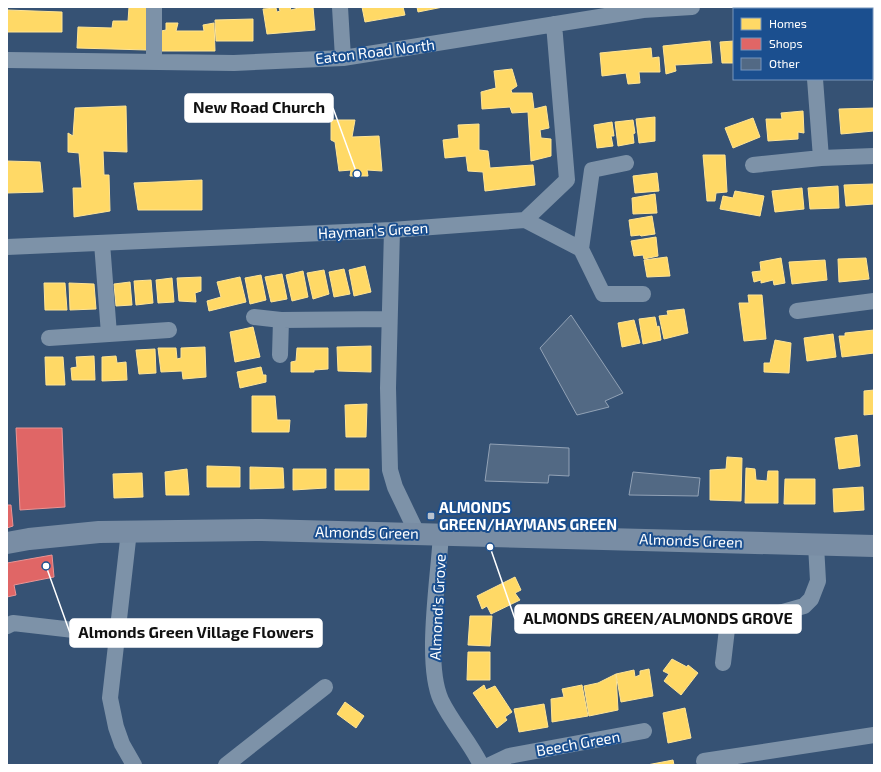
<svg xmlns="http://www.w3.org/2000/svg" width="881" height="772" font-family="'Exo 2',sans-serif">
	<rect width="100%" height="100%" fill="#365274"/>
	<path fill="#ffd966" stroke="#ffe494" d="M 129,7 L 149,7 L 147,50 L 77,48 L 78,27 L 112,28 L 113,21 L 128,21 Z
		M 279,7 L 290,7 L 291,10 L 302,7 L 313,7 L 315,30 L 267,34 L 263,9 L 276,8 L 277,12 L 280,11 Z
		M 362,7 L 403,7 L 405,15 L 365,22 Z
		M 417,7 L 443,7 L 418,12 Z
		M 7,10 L 62,12 L 62,32 L 7,32 Z
		M 253,19 L 253,41 L 216,41 L 215,20 Z
		M 166,23 L 178,23 L 176,31 L 204,31 L 203,25 L 214,23 L 215,51 L 161,51 L 161,31 L 166,30 Z
		M 710,41 L 712,63 L 675,65 L 676,71 L 666,74 L 663,46 Z
		M 734,41 L 734,63 L 722,63 L 720,42 Z
		M 651,48 L 652,58 L 659,57 L 660,72 L 639,72 L 640,83 L 628,84 L 626,73 L 602,76 L 600,53 Z
		M 512,69 L 517,86 L 511,90 L 512,93 L 532,93 L 534,109 L 546,106 L 549,128 L 540,130 L 541,138 L 551,139 L 551,156 L 531,161 L 528,112 L 512,113 L 510,107 L 482,109 L 481,92 L 496,88 L 494,71 Z
		M 126,106 L 127,152 L 103,151 L 104,175 L 109,175 L 110,211 L 74,217 L 73,188 L 82,188 L 79,153 L 68,152 L 68,133 L 73,136 L 75,108 Z
		M 874,108 L 874,131 L 841,134 L 839,109 Z
		M 803,111 L 804,133 L 798,132 L 798,139 L 768,141 L 766,119 L 782,119 L 781,113 Z
		M 655,117 L 655,141 L 639,143 L 636,119 Z
		M 753,118 L 760,137 L 733,148 L 725,128 Z
		M 331,120 L 355,120 L 352,137 L 379,136 L 382,171 L 367,170 L 368,176 L 350,176 L 351,170 L 339,171 L 335,142 L 331,140 Z
		M 633,120 L 635,133 L 633,134 L 634,143 L 618,146 L 615,122 Z
		M 612,122 L 614,136 L 611,136 L 613,146 L 597,148 L 594,125 Z
		M 479,124 L 479,150 L 488,151 L 490,168 L 533,165 L 535,185 L 485,191 L 483,172 L 468,171 L 466,156 L 445,158 L 443,140 L 459,138 L 458,125 Z
		M 703,155 L 725,155 L 727,192 L 716,193 L 715,201 L 707,201 Z
		M 7,161 L 40,162 L 43,192 L 7,193 Z
		M 657,173 L 659,191 L 635,193 L 633,176 Z
		M 202,180 L 202,210 L 138,210 L 134,183 Z
		M 874,184 L 874,204 L 846,206 L 844,185 Z
		M 838,186 L 839,208 L 810,209 L 808,188 Z
		M 802,188 L 804,209 L 775,212 L 772,191 Z
		M 735,191 L 764,196 L 760,216 L 720,209 L 723,196 L 733,198 Z
		M 655,194 L 657,213 L 633,214 L 632,198 Z
		M 652,216 L 655,234 L 641,236 L 640,235 L 631,236 L 629,220 Z
		M 656,237 L 658,256 L 644,259 L 643,255 L 634,256 L 631,241 Z
		M 667,257 L 670,276 L 647,277 L 644,260 Z
		M 781,258 L 785,283 L 774,285 L 773,280 L 761,283 L 761,280 L 754,282 L 752,272 L 761,271 L 760,262 Z
		M 866,258 L 869,279 L 839,282 L 838,259 Z
		M 825,260 L 827,280 L 792,284 L 789,262 Z
		M 365,266 L 371,292 L 354,296 L 349,270 Z
		M 344,269 L 350,294 L 334,297 L 329,272 Z
		M 324,270 L 329,294 L 313,299 L 307,273 Z
		M 303,271 L 308,297 L 292,301 L 286,275 Z
		M 282,274 L 287,299 L 271,302 L 265,277 Z
		M 261,275 L 266,300 L 250,304 L 245,278 Z
		M 201,277 L 201,291 L 195,293 L 196,302 L 179,301 L 177,278 Z
		M 240,277 L 246,302 L 209,311 L 207,301 L 221,297 L 217,282 Z
		M 172,278 L 174,302 L 158,303 L 156,280 Z
		M 151,280 L 153,303 L 136,305 L 134,281 Z
		M 130,282 L 132,305 L 116,306 L 114,284 Z
		M 44,283 L 65,283 L 67,310 L 45,310 Z
		M 69,283 L 94,284 L 96,309 L 70,310 Z
		M 748,295 L 762,295 L 766,339 L 744,341 L 739,303 L 749,303 Z
		M 684,309 L 688,333 L 664,339 L 659,316 L 668,315 L 667,311 Z
		M 655,317 L 657,327 L 659,326 L 661,340 L 643,344 L 639,319 Z
		M 634,320 L 640,343 L 622,347 L 618,323 Z
		M 253,327 L 260,357 L 235,362 L 230,332 Z
		M 874,330 L 874,353 L 842,357 L 839,336 L 845,336 L 845,333 Z
		M 833,334 L 836,357 L 807,361 L 804,338 Z
		M 775,340 L 791,343 L 789,373 L 764,372 L 764,363 L 770,363 Z
		M 371,346 L 371,372 L 338,371 L 337,347 Z
		M 205,347 L 206,377 L 183,379 L 182,371 L 161,372 L 158,348 L 176,348 L 177,359 L 181,358 L 181,348 Z
		M 297,348 L 328,348 L 328,369 L 314,370 L 314,372 L 291,372 L 291,362 L 296,361 Z
		M 155,349 L 156,373 L 139,374 L 136,350 Z
		M 94,356 L 95,380 L 72,380 L 71,368 L 77,367 L 76,357 Z
		M 116,356 L 117,363 L 126,362 L 127,380 L 102,381 L 102,357 Z
		M 45,357 L 63,357 L 65,385 L 46,385 Z
		M 261,367 L 263,375 L 266,375 L 266,382 L 240,388 L 237,372 Z
		M 874,390 L 874,414 L 864,415 L 864,391 Z
		M 252,396 L 275,396 L 277,420 L 290,420 L 289,432 L 252,432 Z
		M 367,404 L 366,437 L 346,437 L 345,405 Z
		M 857,435 L 860,466 L 839,469 L 835,438 Z
		M 727,457 L 742,458 L 741,501 L 710,500 L 710,470 L 726,469 Z
		M 207,466 L 240,467 L 240,487 L 207,487 Z
		M 250,467 L 283,468 L 284,488 L 250,489 Z
		M 746,468 L 755,469 L 756,480 L 767,481 L 768,471 L 778,471 L 778,503 L 745,503 Z
		M 187,469 L 189,495 L 166,495 L 165,472 Z
		M 293,469 L 326,469 L 326,488 L 293,490 Z
		M 335,469 L 369,469 L 369,490 L 335,490 Z
		M 142,473 L 143,497 L 114,498 L 113,474 Z
		M 785,479 L 815,479 L 815,504 L 784,504 Z
		M 863,487 L 864,510 L 834,512 L 833,489 Z
		M 515,577 L 521,590 L 515,593 L 520,600 L 491,614 L 487,606 L 482,609 L 477,596 Z
		M 470,616 L 492,616 L 490,646 L 468,645 Z
		M 468,652 L 490,652 L 490,680 L 467,680 Z
		M 672,659 L 687,667 L 688,665 L 698,673 L 681,695 L 664,681 L 669,674 L 663,671 Z
		M 649,669 L 653,696 L 621,702 L 616,674 L 634,670 L 635,677 L 640,675 L 640,671 Z
		M 616,674 L 618,710 L 589,716 L 584,686 L 598,683 Z
		M 484,685 L 486,690 L 495,686 L 512,712 L 505,717 L 507,720 L 497,728 L 473,693 Z
		M 582,685 L 588,716 L 552,722 L 551,699 L 564,697 L 562,689 Z
		M 345,702 L 364,716 L 356,728 L 337,714 Z
		M 544,704 L 548,727 L 519,732 L 514,709 Z
		M 685,708 L 691,738 L 668,743 L 663,713 Z
		M 673,760 L 674,765 L 647,765 Z"/>
	<path fill="#e06666" stroke="#e99494" d="M 16,428 L 62,428 L 65,507 L 20,510 Z
		M 7,505 L 11,505 L 13,526 L 7,528 Z
		M 52,555 L 54,577 L 14,585 L 16,595 L 7,597 L 7,563 Z"/>
	<path fill="#526984" stroke="#92a2b6" d="M 571,315 L 623,393 L 605,401 L 609,407 L 577,415 L 540,348 Z
		M 490,444 L 569,448 L 569,476 L 549,475 L 548,483 L 485,481 Z
		M 633,472 L 700,478 L 698,496 L 629,495 Z"/>
	<g fill="none" stroke-linecap="round" stroke-linejoin="round">
		<path stroke="#7d92a8" stroke-width="16" d="M 340,7 L 343,58
			M 810,7 L 810,9
			M 7,60 L 234,63 L 343,58 L 643,10 L 692,7
			M 154,61 L 154,7
			M 815,79 L 821,158
			M 626,163 L 592,170 L 581,249 L 603,294 L 643,294
			M 753,165 L 821,158 L 874,156
			M 525,220 L 581,249
			M 392,230 L 388,388 L 390,470 L 395,487 L 417,533
			M 102,243 L 109,334
			M 7,247 L 392,230 L 525,220 L 567,180 L 554,24
			M 797,311 L 874,301
			M 254,317 L 281,320 L 389,319
			M 49,338 L 169,330
			M 280,355 L 281,320
			M 129,531 L 110,698 L 116,727 L 122,744 L 134,765
			M 441,533 C 439,576 424,663 441,700 C 452,723 470,742 481,765
			M 7,626 L 13,623 L 117,635
			M 723,663 L 727,629 L 732,624 L 758,619 L 804,606 L 811,599 L 818,581 L 816,545
			M 704,761 L 874,735
			M 226,765 L 325,687
			M 490,765 L 509,756 L 644,731"/>
		<path stroke="#798da4" stroke-width="22" d="M 7,543 L 29,539 L 99,532 L 262,530 L 874,546"/>
	</g>
	<rect fill="#b9c2ce" stroke="#1b4f8f" stroke-width="1.5" x="427" y="512" width="8" height="8" rx="2"/>
	<g text-anchor="middle" dominant-baseline="central" stroke-width="4" stroke-linejoin="round" paint-order="stroke">
		<g font-size="15" fill="#fff" stroke="#1b4f8f">
			<text transform="translate(375 51) rotate(-7)">Eaton Road North</text>
			<text transform="translate(373 230) rotate(-3)">Hayman's Green</text>
			<text transform="translate(367 532) rotate(1)">Almonds Green</text>
			<text transform="translate(691 540) rotate(2)">Almonds Green</text>
			<text transform="translate(437 607) rotate(-87)">Almond's Grove</text>
			<text transform="translate(578 743) rotate(-10)">Beech Green</text>
		</g>
		<g font-size="15" font-weight="bold" fill="#fff" stroke="#1b4f8f" text-anchor="start">
			<text x="439" y="507">ALMONDS<tspan x="439" dy="17">GREEN/HAYMANS GREEN</tspan></text>
		</g>
	</g>
	<path fill="none" stroke="#fff" stroke-width="1.5" d="M357 174L333 108M490 547L515 619M46 566L70 633"/>
	<g fill="#fff" stroke="#1b4f8f" stroke-width="1.5">
		<circle cx="357" cy="174" r="4"/>
		<circle cx="490" cy="547" r="4"/>
		<circle cx="46" cy="566" r="4"/>
	</g>
	<g fill="#fff" stroke="#fff" stroke-width="1.5">
		<rect x="185" y="94" width="148" height="28" rx="4"/>
		<rect x="515" y="605" width="286" height="28" rx="4"/>
		<rect x="70" y="619" width="252" height="28" rx="4"/>
	</g>
	<g font-size="16" text-anchor="middle" font-weight="bold" fill="#111">
		<text x="259" y="113">New Road Church</text>
		<text x="658" y="624">ALMONDS GREEN/ALMONDS GROVE</text>
		<text x="196" y="638">Almonds Green Village Flowers</text>
	</g>
	<rect width="881" height="772" fill="none" stroke="#ffffff" stroke-width="16"/>
	<rect x="733" y="8" width="140" height="72" fill="#1b4f8f" stroke="#7695bc"/>
	<rect x="741" y="18" width="20" height="12" fill="#ffd966" stroke="#7695bc"/>
	<text x="769" y="28" font-size="12" fill="#ffffff">Homes</text>
	<rect x="741" y="38" width="20" height="12" fill="#e06666" stroke="#7695bc"/>
	<text x="769" y="48" font-size="12" fill="#ffffff">Shops</text>
	<rect x="741" y="58" width="20" height="12" fill="#526984" stroke="#7695bc"/>
	<text x="769" y="68" font-size="12" fill="#ffffff">Other</text>
</svg>
